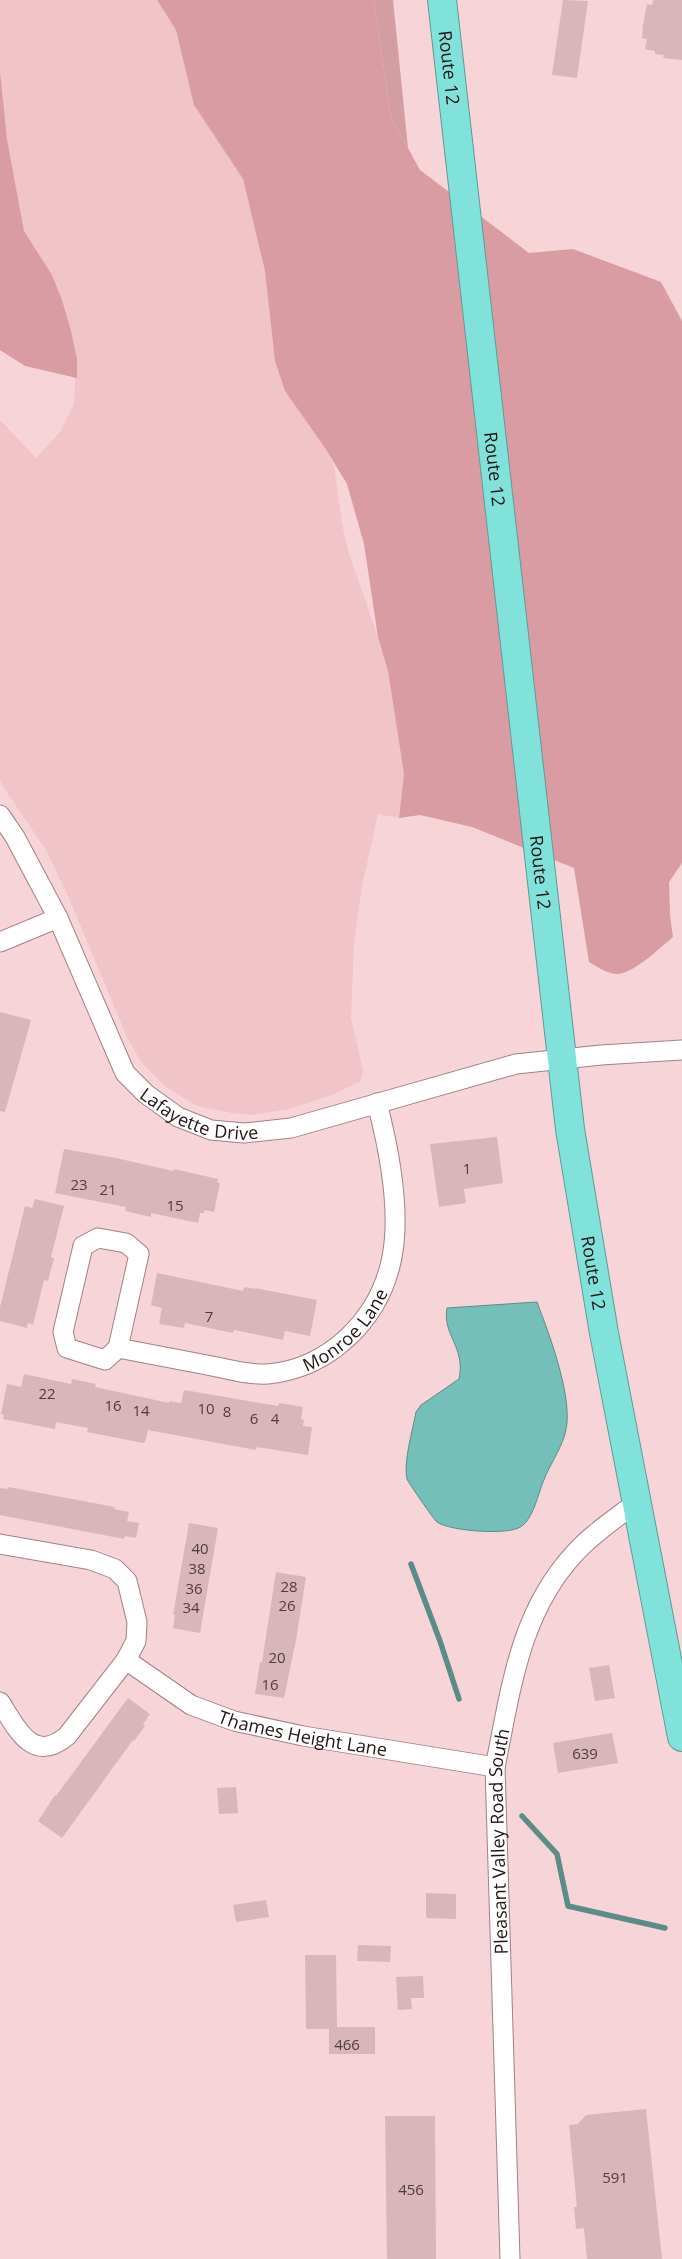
<svg xmlns="http://www.w3.org/2000/svg" width="682" height="2259" font-family="'Open Sans',sans-serif">
	<rect width="100%" height="100%" fill="#f7d4d7"/>
	<path fill="#f0c4c8" d="M 0,0 L 157,0 L 176,30 L 194,105 L 243,179 L 265,271 L 275,361 L 285,391 L 325,448 L 334,466 L 342,524 L 349,554 L 378,637 L 388,671 L 404,774 L 399,818 L 378,814 L 362,886 L 354,942 L 351,1018 L 363,1071 L 361,1081 L 332,1095 L 289,1109 L 253,1115 L 232,1113 L 197,1106 L 167,1088 L 141,1062 L 127,1037 L 69,898 L 46,850 L 2,785 L 0,780 L 0,420 L 36,458 L 60,432 L 74,404 L 77,359 L 71,331 L 52,275 L 24,231 L 7,139 L 0,71 Z"/>
	<path fill="#d29ea2" d="M 374,0 L 393,0 L 408,148 L 391,117 Z"/>
	<path fill="#d99ca2" d="M 157,0 L 374,0 L 391,117 L 420,170 L 529,253 L 573,249 L 661,282 L 682,321 L 682,863 L 669,882 L 670,915 L 673,937 C 661,947 634,973 618,974 C 607,974 598,967 589,962 L 574,868 L 472,827 L 420,815 L 399,818 L 404,774 L 388,671 L 378,637 L 364,544 L 347,484 L 325,448 L 285,391 L 275,361 L 265,271 L 243,179 L 194,105 L 176,30 Z
		M 0,71 L 7,139 L 24,231 L 52,275 L 62,300 L 71,331 L 77,359 L 77,378 L 25,366 L 0,350 Z"/>
	<path fill="#75bfba" stroke="#5c8c88" d="M 537,1302 C 549,1334 575,1401 565,1434 C 560,1451 549,1466 543,1482 C 538,1495 533,1518 522,1526 C 510,1536 449,1531 437,1522 C 434,1520 408,1482 407,1479 C 403,1463 413,1429 416,1412 L 421,1405 L 459,1379 C 466,1347 442,1335 447,1308 Z"/>
	<g fill="none" stroke-linecap="round" stroke-linejoin="round">
		<path stroke="#5c8c88" stroke-width="5.5" d="M 411,1564 L 440,1641 L 459,1699
			M 522,1816 L 557,1854 L 568,1906 L 665,1928"/>
	</g>
	<path fill="#d9b6b9" d="M 563,0 L 588,1 L 577,78 L 552,75 Z
		M 653,0 L 682,0 L 682,60 L 663,58 L 664,55 L 655,54 L 655,51 L 645,49 L 647,39 L 642,38 L 643,25 L 647,4 L 652,5 Z
		M 0,1012 L 31,1020 L 5,1112 L 0,1111 Z
		M 497,1137 L 503,1183 L 464,1189 L 466,1203 L 439,1207 L 430,1144 Z
		M 64,1149 L 116,1158 L 173,1171 L 174,1169 L 218,1179 L 217,1182 L 220,1183 L 214,1212 L 204,1210 L 204,1213 L 200,1213 L 198,1223 L 151,1213 L 151,1217 L 125,1211 L 126,1207 L 55,1193 Z
		M 35,1199 L 64,1206 L 51,1257 L 54,1258 L 48,1281 L 44,1280 L 33,1325 L 28,1323 L 27,1328 L 0,1321 L 0,1307 L 25,1206 L 32,1208 Z
		M 157,1273 L 243,1291 L 244,1287 L 255,1289 L 255,1288 L 317,1300 L 310,1336 L 285,1331 L 283,1340 L 234,1330 L 233,1333 L 185,1323 L 184,1328 L 159,1324 L 162,1308 L 151,1305 Z
		M 24,1374 L 71,1384 L 72,1379 L 96,1384 L 95,1387 L 169,1403 L 169,1401 L 181,1403 L 184,1390 L 278,1406 L 279,1403 L 303,1407 L 301,1419 L 304,1420 L 303,1426 L 312,1427 L 308,1455 L 257,1447 L 256,1450 L 148,1430 L 145,1442 L 143,1443 L 87,1432 L 88,1428 L 56,1422 L 55,1429 L 3,1419 L 4,1415 L 1,1414 L 7,1384 L 21,1387 Z
		M 8,1487 L 115,1507 L 114,1509 L 129,1512 L 127,1521 L 139,1523 L 136,1538 L 125,1536 L 124,1539 L 0,1515 L 0,1488 L 7,1489 Z
		M 189,1523 L 218,1528 L 200,1633 L 173,1628 L 175,1615 L 173,1615 Z
		M 276,1572 L 306,1577 L 296,1640 L 284,1698 L 255,1694 L 260,1662 L 262,1662 Z
		M 609,1665 L 615,1698 L 595,1701 L 589,1668 Z
		M 128,1698 L 150,1714 L 143,1724 L 145,1726 L 134,1741 L 133,1740 L 62,1838 L 38,1821 L 55,1795 L 56,1796 Z
		M 612,1733 L 618,1763 L 558,1773 L 553,1743 Z
		M 236,1787 L 238,1813 L 219,1814 L 217,1788 Z
		M 426,1893 L 456,1894 L 456,1919 L 426,1918 Z
		M 266,1900 L 269,1917 L 236,1922 L 233,1905 Z
		M 358,1945 L 391,1946 L 390,1962 L 357,1961 Z
		M 305,1955 L 336,1955 L 337,2027 L 375,2027 L 375,2054 L 329,2054 L 329,2029 L 306,2029 Z
		M 423,1976 L 424,1998 L 411,1998 L 412,2009 L 398,2010 L 396,1977 Z
		M 646,2109 L 662,2259 L 587,2259 L 584,2228 L 576,2229 L 574,2207 L 577,2207 L 569,2125 L 578,2124 L 586,2115 Z
		M 385,2116 L 435,2116 L 436,2259 L 387,2259 Z"/>
	<g fill="none" stroke-linecap="round" stroke-linejoin="round">
		<defs>
			<g id="minor">
				<path id="s1" d="M 0,815 L 15,837 L 58,918 L 125,1073 L 146,1094 L 178,1117 L 211,1130 L 244,1133 L 291,1128 L 516,1064 L 601,1055 L 682,1050"/>
				<path d="M 0,942 L 58,918"/>
				<path id="s2" d="M 118,1348 L 139,1254 L 126,1243 L 98,1238 L 83,1246 L 63,1332 L 67,1348 L 105,1360 L 118,1348 C 149,1354 181,1360 212,1366 C 230,1370 250,1375 268,1374 C 330,1368 380,1319 392,1257 C 401,1210 389,1149 377,1103"/>
				<path d="M 0,1544 L 91,1560 L 115,1569 L 127,1581 L 137,1622 L 136,1641 L 126,1660 L 67,1736 C 32,1765 16,1727 0,1702"/>
				<path id="s3" d="M 126,1660 L 191,1705 L 234,1721 L 303,1736 L 495,1767"/>
				<path id="s4" d="M 510,2259 L 495,1767 C 511,1690 519,1613 575,1553 C 592,1534 616,1518 637,1502"/>
			</g>
			<g id="highway">
				<path id="s5" d="M 442,0 L 570,1129 L 604,1333 L 682,1737"/>
			</g>
		</defs>
		<use href="#minor" stroke="#a18184" stroke-width="21"/>
		<use href="#highway" stroke="#5f9a96" stroke-width="30"/>
		<use href="#minor" stroke="#fff" stroke-width="19"/>
		<use href="#highway" stroke="#81e2dc" stroke-width="28"/>
	</g>
	<g text-anchor="middle" dominant-baseline="central" stroke-width="4.5" stroke-linejoin="round" paint-order="stroke">
		<g font-size="15" fill="#4e3c3e">
			<text x="467" y="1168">1</text>
			<text x="79" y="1184">23</text>
			<text x="108" y="1189">21</text>
			<text x="175" y="1205">15</text>
			<text x="209" y="1316">7</text>
			<text x="47" y="1393">22</text>
			<text x="113" y="1405">16</text>
			<text x="206" y="1408">10</text>
			<text x="141" y="1410">14</text>
			<text x="227" y="1411">8</text>
			<text x="254" y="1418">6</text>
			<text x="275" y="1418">4</text>
			<text x="200" y="1548">40</text>
			<text x="197" y="1568">38</text>
			<text x="289" y="1586">28</text>
			<text x="194" y="1588">36</text>
			<text x="287" y="1605">26</text>
			<text x="191" y="1607">34</text>
			<text x="277" y="1657">20</text>
			<text x="270" y="1684">16</text>
			<text x="585" y="1753">639</text>
			<text x="347" y="2044">466</text>
			<text x="615" y="2177">591</text>
			<text x="411" y="2189">456</text>
		</g>
		<g font-size="18" fill="#201415" stroke="#fbe5e7">
			<text stroke="none"><textPath href="#s5" startOffset="68">Route 12</textPath></text>
			<text stroke="none"><textPath href="#s5" startOffset="472">Route 12</textPath></text>
			<text stroke="none"><textPath href="#s5" startOffset="878">Route 12</textPath></text>
			<text stroke="none"><textPath href="#s1" startOffset="376">Lafayette Drive</textPath></text>
			<text stroke="none"><textPath href="#s5" startOffset="1282">Route 12</textPath></text>
			<text stroke="none"><textPath href="#s2" startOffset="566">Monroe Lane</textPath></text>
			<text stroke="none"><textPath href="#s3" startOffset="195">Thames Height Lane</textPath></text>
			<text stroke="none"><textPath href="#s4" startOffset="418">Pleasant Valley Road South</textPath></text>
		</g>
	</g>
</svg>
